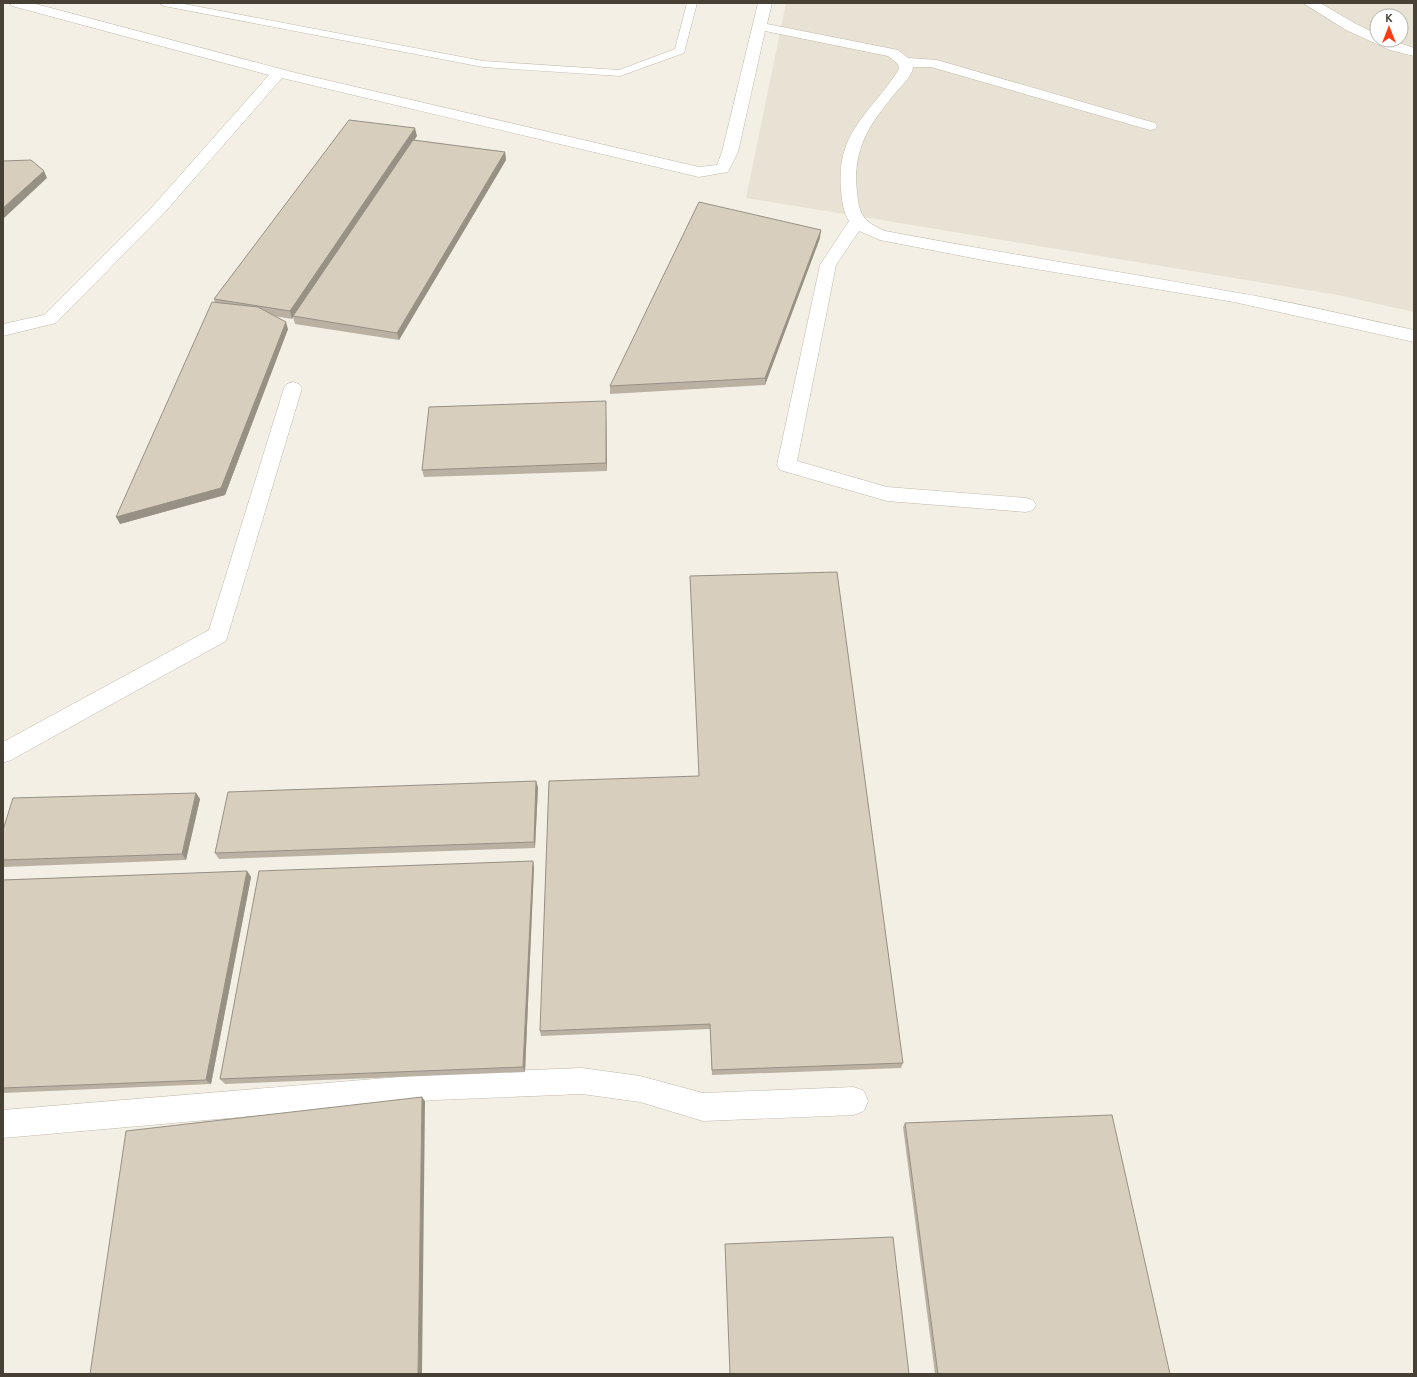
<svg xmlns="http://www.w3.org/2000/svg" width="1417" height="1377" font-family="Ubuntu,sans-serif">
	<rect width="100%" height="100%" fill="#f3efe5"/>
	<path fill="#e7e2d3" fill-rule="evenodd" d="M 786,3 L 1414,3 L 1414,312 L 1338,295 L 746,198 ZM 1377,16 L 1401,16 L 1401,40 L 1377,40 Z"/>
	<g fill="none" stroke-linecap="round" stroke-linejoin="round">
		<defs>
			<path id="service" d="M 159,3 L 179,3 L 483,61 L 619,70 L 675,49 L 687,3 L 697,3 L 684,53 L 620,76 L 483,67 L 164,6 Z"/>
			<path id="minor" d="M 10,3 L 32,3 L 296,73 L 699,167 L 717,165 L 722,152 L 758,3 L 772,3 L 767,24 L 893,49 L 898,50 L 908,58 L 937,60 L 1155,123 L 1157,126 L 1155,129 L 1150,130 L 931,67 L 913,67 C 913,75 902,85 896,92 C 870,124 852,148 857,192 C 859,215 863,221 885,231 C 1001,253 1117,271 1233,292 C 1294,302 1354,317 1414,330 L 1414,342 L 1234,302 L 988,261 L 880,240 L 859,231 L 836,265 L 797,461 L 887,487 L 1026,498 L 1033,500 L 1036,505 L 1033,510 L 1026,512 L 887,501 L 780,470 L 777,465 L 820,265 L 849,221 C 843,212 842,201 841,189 C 836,130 872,113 899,69 L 898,64 L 888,56 L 765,31 L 738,152 L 728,172 L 699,177 L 282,78 L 165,212 L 56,323 L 3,336 L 3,324 L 44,315 L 153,206 L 269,75 L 12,6 Z
				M 1303,3 L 1320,3 L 1356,24 L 1377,34 L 1377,40 L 1391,40 L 1414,48 L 1414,56 L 1390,50 L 1346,30 Z
				M 293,382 L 299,384 L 302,388 L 226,641 L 11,760 L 3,763 L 3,742 L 209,630 L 284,388 L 287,384 Z
				M 582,1068 L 640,1076 L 703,1093 L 854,1087 L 864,1091 L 868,1101 L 864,1111 L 854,1115 L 703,1121 L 640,1102 L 582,1094 L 435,1100 L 3,1138 L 3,1110 L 435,1074 Z"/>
		</defs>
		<use href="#service" stroke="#c2baab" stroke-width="1"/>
		<use href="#minor" stroke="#c2baab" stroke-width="1"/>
		<use href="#service" fill="#fff" fill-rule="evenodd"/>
		<use href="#minor" fill="#fff" fill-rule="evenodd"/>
	</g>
	<path fill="#bab1a3" d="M 417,136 L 414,140 L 505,152 L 506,160 L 399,340 L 295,324 L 293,317 L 292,319 L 274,316 L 288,329 L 225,495 L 120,524 L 215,302 L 214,299 Z
		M 820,238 L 765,385 L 610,394 L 610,386 Z
		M 606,401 L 606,408 L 607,471 L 424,477 L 422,470 Z
		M 549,781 L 903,1063 L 901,1068 L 712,1075 L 710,1029 L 541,1036 L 540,1031 Z
		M 538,787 L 535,848 L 219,859 L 215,853 Z
		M 196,793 L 200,799 L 186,860 L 3,867 L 3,830 Z
		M 534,867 L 525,1072 L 225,1084 L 220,1079 Z
		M 247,871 L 251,877 L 211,1084 L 3,1093 L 3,880 Z
		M 905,1123 L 1170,1374 L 935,1374 L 903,1127 Z"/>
	<path fill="#979084" d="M 415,128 L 417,136 L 294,316 L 293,316 L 293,317 L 292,319 L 290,311 Z
		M 505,152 L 506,160 L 399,340 L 397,333 Z
		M 44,171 L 47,178 L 3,219 L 3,208 Z
		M 821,230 L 820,238 L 765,385 L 765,378 Z
		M 286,322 L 288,329 L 225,495 L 120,524 L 116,517 Z
		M 606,401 L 606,408 L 607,471 L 606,463 Z
		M 536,781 L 538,787 L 535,848 L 534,842 Z
		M 196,793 L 200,799 L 186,860 L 182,854 Z
		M 533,861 L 534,867 L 525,1072 L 523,1067 Z
		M 247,871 L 251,877 L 211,1084 L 206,1080 Z
		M 422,1097 L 425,1101 L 422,1374 L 418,1374 Z"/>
	<path fill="#d8cebd" stroke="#979084" d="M 349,120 L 415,128 L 290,311 L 214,299 Z
		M 413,140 L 505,152 L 397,333 L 293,316 Z
		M 31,160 L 44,171 L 3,208 L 3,161 Z
		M 699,202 L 821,230 L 765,378 L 610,386 Z
		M 212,302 L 258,307 L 286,322 L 221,488 L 116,517 Z
		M 606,401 L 606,463 L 422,470 L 429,407 Z
		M 837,572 L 903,1063 L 712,1070 L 710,1024 L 540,1031 L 549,781 L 699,776 L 690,576 Z
		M 536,781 L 534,842 L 215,853 L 228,792 Z
		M 196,793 L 182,854 L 3,860 L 3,830 L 13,798 Z
		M 533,861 L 523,1067 L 220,1079 L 259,871 Z
		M 247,871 L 206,1080 L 3,1088 L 3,880 Z
		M 422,1097 L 418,1374 L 90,1374 L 126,1131 Z
		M 1112,1115 L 1170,1374 L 938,1374 L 905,1123 Z
		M 893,1237 L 909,1374 L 730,1374 L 725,1244 Z"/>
	<rect width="1417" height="1377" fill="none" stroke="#464035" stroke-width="8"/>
	<g transform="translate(1389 28)"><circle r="19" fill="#ffffff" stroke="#b5b3ae"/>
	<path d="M0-3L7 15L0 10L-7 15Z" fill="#ff3c11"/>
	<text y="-6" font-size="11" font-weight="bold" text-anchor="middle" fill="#464035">K</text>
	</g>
</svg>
